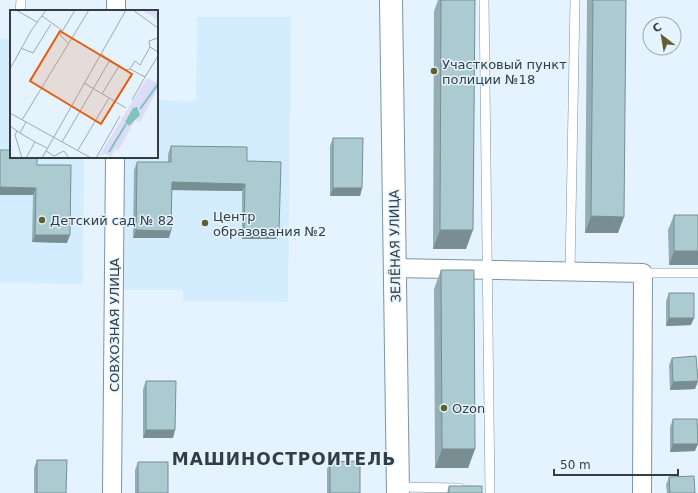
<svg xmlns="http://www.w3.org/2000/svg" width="698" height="493" font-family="'DejaVu Sans',sans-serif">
	<rect width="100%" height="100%" fill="#e4f3fd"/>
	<path fill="#d3edfe" d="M 197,17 L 291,17 L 288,302 L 183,301 L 183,290 L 122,290 L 122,157 L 157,157 L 157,100 L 196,101 Z
		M 0,39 L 7,39 L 11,43 L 11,157 L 84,157 L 83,284 L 0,283 Z"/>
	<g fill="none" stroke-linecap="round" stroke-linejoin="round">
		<defs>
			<path id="service" d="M 484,0 L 490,493
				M 20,11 L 21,0
				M 570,271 L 575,0
				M 643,273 L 698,273
				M 398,487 L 460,488"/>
			<path id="minor" d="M 116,11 L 116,0
				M 395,268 L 643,273 L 642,493
				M 112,493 L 115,157"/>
			<path id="tertiary" d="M 391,0 L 398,493"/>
		</defs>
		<use href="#service" stroke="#7d95a3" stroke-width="10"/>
		<use href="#minor" stroke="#7d95a3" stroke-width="20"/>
		<use href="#tertiary" stroke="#7d95a3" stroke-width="24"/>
		<use href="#service" stroke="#fff" stroke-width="9"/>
		<use href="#minor" stroke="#fff" stroke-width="18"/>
		<use href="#tertiary" stroke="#fff" stroke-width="22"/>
	</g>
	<path fill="#94afb4" d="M 438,0 L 475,0 L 466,249 L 433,249 L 434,11 Z
		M 587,0 L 626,0 L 618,233 L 585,233 Z
		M 333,138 L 362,188 L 360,196 L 330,196 L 330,146 Z
		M 171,146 L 247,161 L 279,231 L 276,239 L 242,239 L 242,191 L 172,190 L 169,238 L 133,238 L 134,170 L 137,162 L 168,162 L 168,154 Z
		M 0,150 L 37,165 L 67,243 L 32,242 L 33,195 L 0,195 Z
		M 674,215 L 698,215 L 669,265 L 668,230 Z
		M 441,270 L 475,449 L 468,468 L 435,468 L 434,289 Z
		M 669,293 L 691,325 L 666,326 L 666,301 Z
		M 672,358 L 698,381 L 695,389 L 670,390 L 669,365 Z
		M 146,381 L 175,430 L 173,438 L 143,438 L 143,389 Z
		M 673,419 L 695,451 L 670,452 L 670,427 Z
		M 37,460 L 66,493 L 34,493 L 34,468 Z
		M 138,462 L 168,493 L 135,493 L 135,470 Z
		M 330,462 L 360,493 L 327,493 L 327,469 Z
		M 669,477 L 695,493 L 667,493 L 666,485 Z
		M 449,486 L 482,493 L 447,493 Z"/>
	<path fill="#788e92" d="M 172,182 L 245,184 L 242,191 L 170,190 Z
		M 0,187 L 36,188 L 33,195 L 0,195 Z
		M 333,188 L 362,188 L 360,196 L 330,196 Z
		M 591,216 L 624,217 L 618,233 L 585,233 Z
		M 136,230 L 171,231 L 169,238 L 133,238 Z
		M 440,230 L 473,230 L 466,249 L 433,249 Z
		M 244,231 L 279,231 L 276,239 L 242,239 Z
		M 35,235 L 70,235 L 67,243 L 32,242 Z
		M 674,251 L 698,251 L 698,265 L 669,265 Z
		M 669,318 L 694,318 L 691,325 L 666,326 Z
		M 698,381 L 695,389 L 670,390 L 673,382 Z
		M 146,430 L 175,430 L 173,438 L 143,438 Z
		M 673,444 L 698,444 L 695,451 L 670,452 Z
		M 442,449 L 475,449 L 468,468 L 435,468 Z"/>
	<path fill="#accbd1" stroke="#788e92" d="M 441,0 L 475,0 L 473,230 L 440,230 Z
		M 593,0 L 626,0 L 624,217 L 591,216 Z
		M 333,138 L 363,138 L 362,188 L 333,188 Z
		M 171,146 L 247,147 L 247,161 L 281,162 L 279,231 L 244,231 L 245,184 L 172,182 L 171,231 L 136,230 L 137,162 L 171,162 Z
		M 0,150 L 11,150 L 11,157 L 37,157 L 37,165 L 71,165 L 70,235 L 35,235 L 36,188 L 0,187 Z
		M 674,215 L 698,215 L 698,251 L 674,251 Z
		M 441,270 L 474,270 L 475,449 L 442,449 Z
		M 669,293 L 694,293 L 694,318 L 669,318 Z
		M 696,356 L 698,381 L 673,382 L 672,358 Z
		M 146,381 L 176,381 L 175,430 L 146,430 Z
		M 673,419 L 697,419 L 698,444 L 673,444 Z
		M 37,460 L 67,460 L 66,493 L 37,493 Z
		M 360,461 L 360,493 L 330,493 L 330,462 Z
		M 138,462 L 168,462 L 168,493 L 138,493 Z
		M 694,476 L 695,493 L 670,493 L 669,477 Z
		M 449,486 L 482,486 L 482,493 L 449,493 Z"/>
	<g fill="#5e602e" stroke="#e4f3fd" stroke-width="1.5">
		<circle cx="434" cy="71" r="4"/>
		<circle cx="42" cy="220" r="4"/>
		<circle cx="205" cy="223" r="4"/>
		<circle cx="444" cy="408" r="4"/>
	</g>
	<g text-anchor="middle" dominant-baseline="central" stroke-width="3" stroke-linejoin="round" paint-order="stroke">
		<g font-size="13" fill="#333d44" stroke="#e4f3fd" text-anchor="start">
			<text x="442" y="64">Участковый пункт<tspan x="442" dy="15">полиции №18</tspan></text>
			<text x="213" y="216">Центр<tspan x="213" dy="15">образования №2</tspan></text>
			<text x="50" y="220">Детский сад № 82</text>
			<text x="452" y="408">Ozon</text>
		</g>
		<g font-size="13" fill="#333d44" stroke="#e4f3fd">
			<text transform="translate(395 246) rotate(-91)">ЗЕЛЁНАЯ УЛИЦА</text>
			<text transform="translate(114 325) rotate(-90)">СОВХОЗНАЯ УЛИЦА</text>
		</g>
		<g font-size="17" font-weight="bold" letter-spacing="1" fill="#333d44" stroke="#e4f3fd">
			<text x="284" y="459">МАШИНОСТРОИТЕЛЬ</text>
		</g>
	</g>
	<g transform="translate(10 10)">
		<rect width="148" height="148" fill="#e4f3fd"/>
		<path d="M 131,0 L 148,0 L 148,12 L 145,8 ZM 148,66 L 148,78 L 130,112 L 125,110 L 108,141 L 105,139 L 101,147 L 95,144 L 89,146 L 137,68 L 145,72 Z" fill="#dcdcf8"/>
		<path d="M 127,97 L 130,105 L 119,116 L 115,112 L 123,98 Z" fill="#7fc4bb"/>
		<path fill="none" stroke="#7fc4bb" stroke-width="2" d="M 130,99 L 148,74M 99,142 L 116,114"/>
		<path fill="none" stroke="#9daab3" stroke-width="1" d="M 6,0 L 27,12M 123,0 L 148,18M 32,6 L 53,21M 58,33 L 50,25 L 65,0M 140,37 L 139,31 L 148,28M 11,38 L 23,43 L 41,14M 91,44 L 116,60 L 120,59 L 135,67 L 148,46M 0,59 L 21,21 L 36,0M 120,59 L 125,51 L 130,55 L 140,37 L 148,42M 74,73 L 116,98M 92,84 L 109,56M 122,90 L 135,67M 0,103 L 81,148M 12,110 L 79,0M 0,116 L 10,123 L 16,112M 7,121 L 5,125 L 12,148M 10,123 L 25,132M 52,132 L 100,50M 68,140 L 99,88M 36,141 L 44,146 L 54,141 L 59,148M 16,148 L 25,132 L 37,138M 32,148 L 116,0M 86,148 L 110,106"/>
		<path fill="#e8590c" fill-opacity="0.15" stroke="#e8590c" stroke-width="2" d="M 50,21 L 122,64 L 91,114 L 20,71 Z"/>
		<rect width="148" height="148" fill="none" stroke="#333d44" stroke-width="2"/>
	</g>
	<g transform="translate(662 36) rotate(329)"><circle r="19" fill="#e4f3fd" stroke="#9daab3"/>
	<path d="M0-3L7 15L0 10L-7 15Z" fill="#5e602e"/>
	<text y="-6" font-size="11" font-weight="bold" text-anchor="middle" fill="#333d44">С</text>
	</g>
	<path d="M554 469v6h124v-6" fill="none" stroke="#333d44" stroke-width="2"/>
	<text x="560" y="469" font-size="12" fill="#333d44" stroke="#e4f3fd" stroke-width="3" paint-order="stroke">50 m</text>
</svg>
